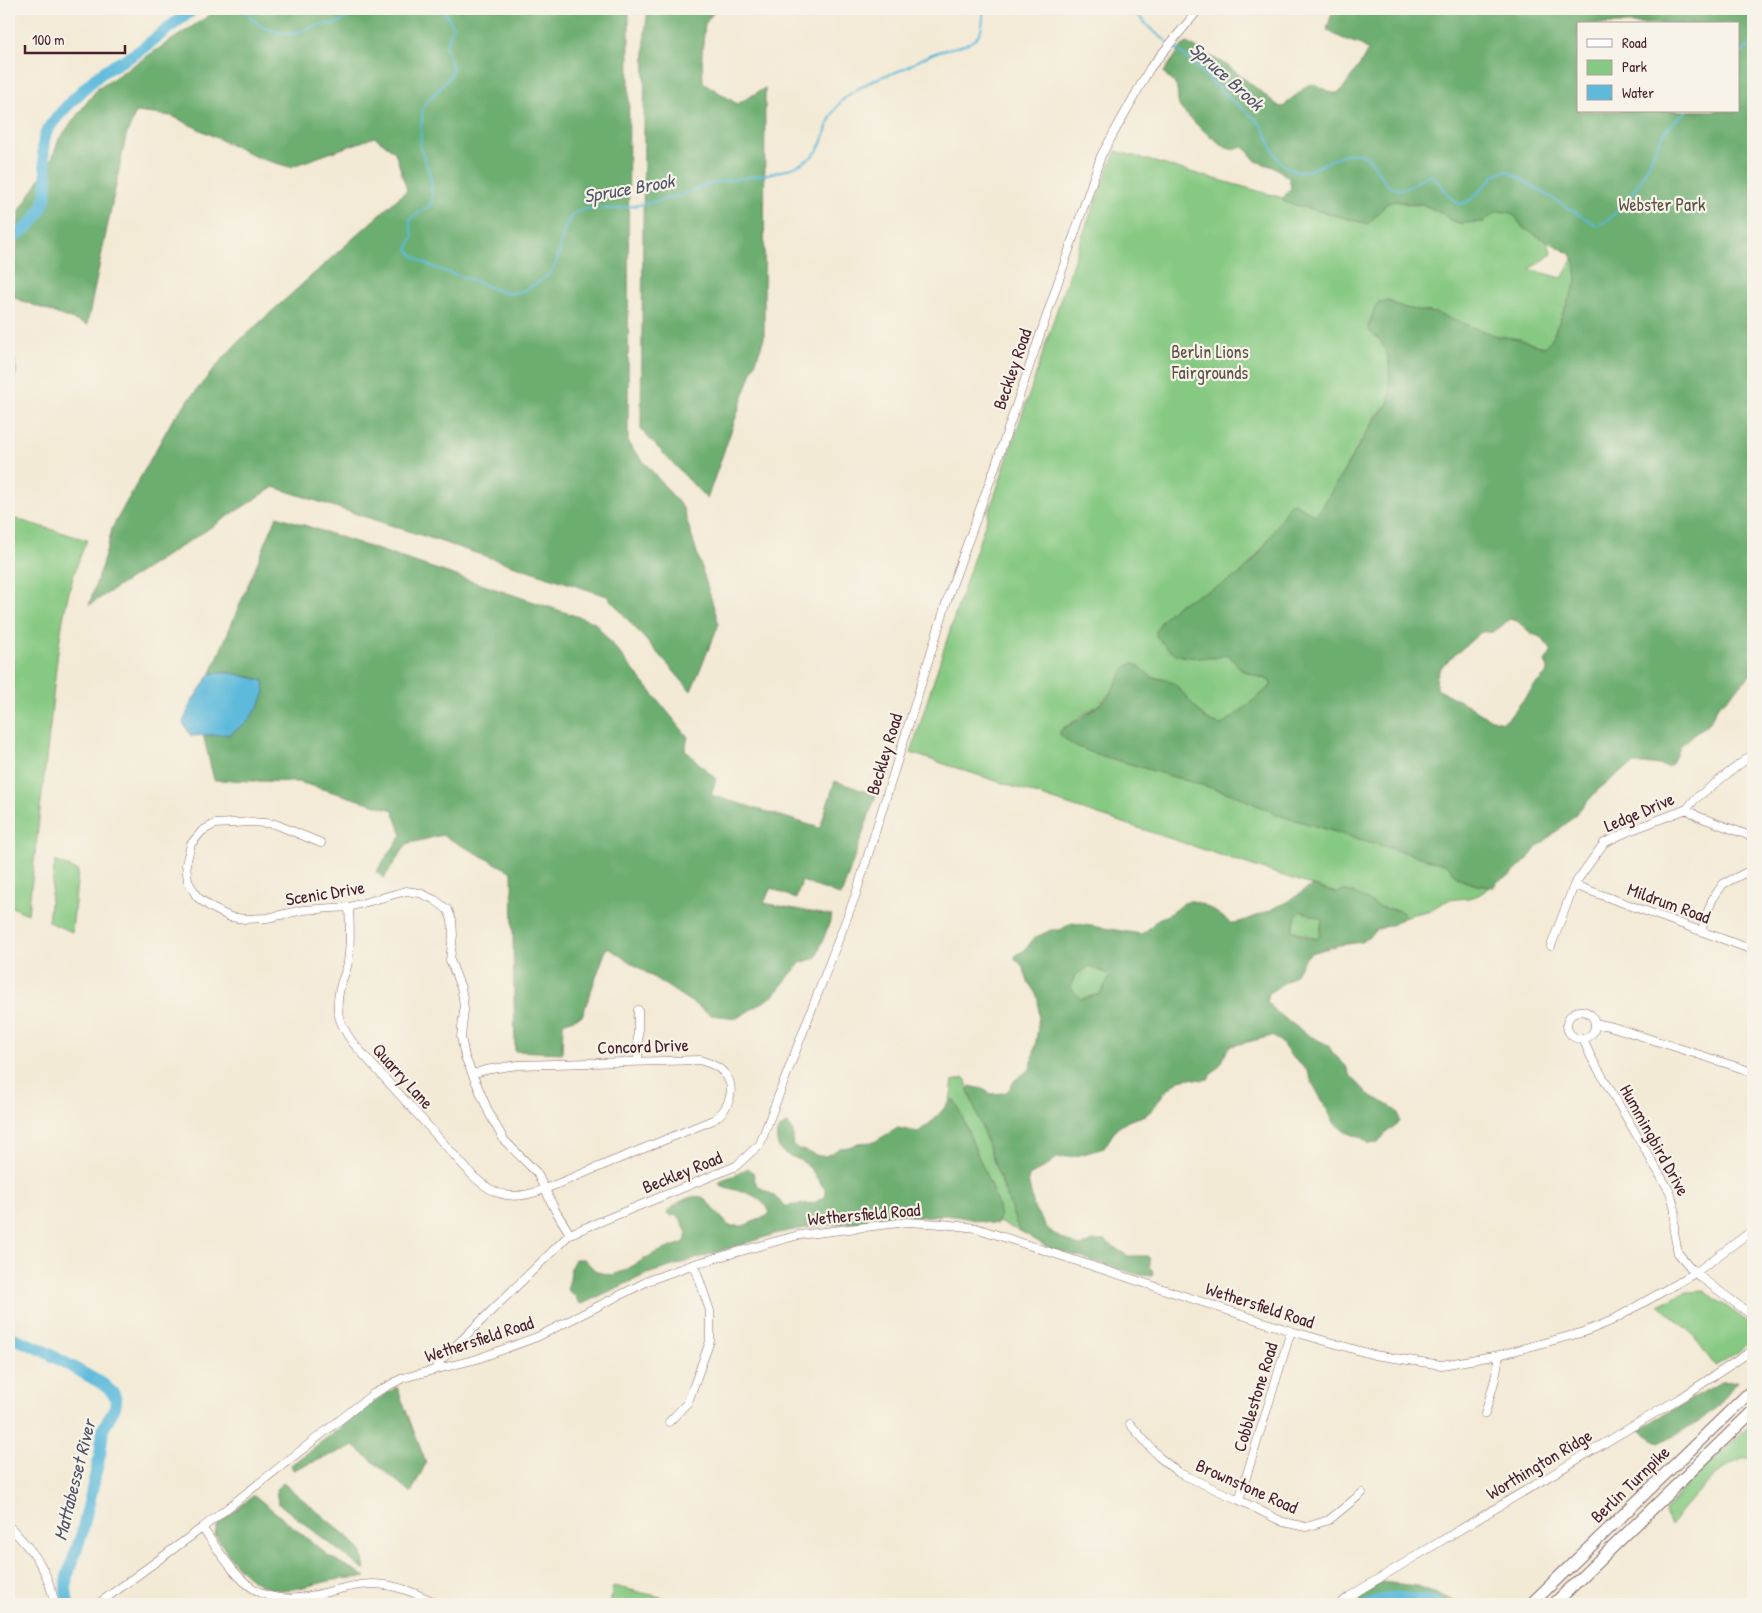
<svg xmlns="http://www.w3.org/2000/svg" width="1762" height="1613" font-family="'Patrick Hand',sans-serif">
	<rect width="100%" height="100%" fill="#f7f3e8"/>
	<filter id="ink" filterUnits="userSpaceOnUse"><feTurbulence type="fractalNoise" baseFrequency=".02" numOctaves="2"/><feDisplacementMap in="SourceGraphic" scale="10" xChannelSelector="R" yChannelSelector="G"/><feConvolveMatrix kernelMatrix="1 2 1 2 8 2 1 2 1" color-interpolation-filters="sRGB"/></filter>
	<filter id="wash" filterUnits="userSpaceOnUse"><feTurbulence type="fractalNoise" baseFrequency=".0096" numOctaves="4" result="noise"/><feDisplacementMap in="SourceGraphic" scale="20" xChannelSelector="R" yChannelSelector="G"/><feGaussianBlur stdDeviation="1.12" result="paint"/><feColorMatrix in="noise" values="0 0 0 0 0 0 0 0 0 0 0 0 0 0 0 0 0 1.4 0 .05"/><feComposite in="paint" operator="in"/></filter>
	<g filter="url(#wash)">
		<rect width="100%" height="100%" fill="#f3ead5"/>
		<path fill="#86c982" stroke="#687456" d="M 1387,9 L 1682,9 L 1578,24 L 1578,111 L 1738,111 L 1738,24 L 1753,333 L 1576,283 L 1551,340 L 1545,347 L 1532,344 L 1520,339 L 1497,336 L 1435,313 L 1405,308 L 1388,301 L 1379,302 L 1376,305 L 1368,327 C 1371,334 1378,335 1381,341 C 1390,355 1395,389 1388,403 C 1386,407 1380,411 1377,415 L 1321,509 L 1315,515 L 1294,503 L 1263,548 L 1242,573 L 1218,587 L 1178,605 L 1171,611 L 1157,636 L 1166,647 L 1200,658 L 1207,656 L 1214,658 L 1228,654 L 1241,670 L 1271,681 L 1271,686 L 1232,718 L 1220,725 L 1211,722 L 1204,717 L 1174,684 L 1167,680 L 1149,676 L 1140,667 L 1122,673 C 1113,691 1104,703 1086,713 C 1078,718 1072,724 1063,728 L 1084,749 L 1093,753 L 1235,795 L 1278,815 L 1444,864 C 1451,867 1452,874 1458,878 C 1465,883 1481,886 1489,887 C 1475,901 1466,897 1449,900 C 1442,902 1435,908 1428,911 C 1420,913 1413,913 1405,917 L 1402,912 L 1398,910 L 1382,908 L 1352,892 L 1345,891 L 1336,893 L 1314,886 L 911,753 C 949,630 990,508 1032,386 C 1058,307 1083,227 1116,151 L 1283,198 L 1284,202 L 1368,224 L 1382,209 L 1385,204 L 1395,201 L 1413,205 L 1422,204 L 1443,214 L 1450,220 L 1459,223 L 1483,222 L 1498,211 L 1507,212 L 1515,216 L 1523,228 L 1547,240 L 1552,254 L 1530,269 L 1562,278 L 1580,247 L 1361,68 Z
			M 9,517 L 87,540 C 60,600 57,661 50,725 C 43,788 35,851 28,914 L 9,906 Z
			M 55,861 L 78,871 L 72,932 L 48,922 Z
			M 1301,911 L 1316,916 L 1322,919 L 1320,935 L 1317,939 L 1292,930 L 1296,916 Z
			M 1089,966 L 1106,973 L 1110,977 L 1100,994 L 1081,999 L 1073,991 L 1071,986 L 1074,976 Z
			M 964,1078 L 966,1080 L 969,1094 L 973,1102 L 1018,1228 L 1022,1232 L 998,1222 L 999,1220 L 995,1197 L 958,1107 L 955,1101 L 950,1101 L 953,1081 Z
			M 1705,1291 L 1748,1322 L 1753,1330 C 1753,1348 1729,1358 1715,1366 L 1690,1331 L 1659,1305 L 1686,1292 Z
			M 1753,1422 L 1753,1457 C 1722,1459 1689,1503 1670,1525 L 1665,1513 L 1681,1491 Z
			M 613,1586 L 674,1600 L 673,1604 L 610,1604 Z"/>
		<path fill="#6cad70" stroke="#5b664e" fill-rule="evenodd" d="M 219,9 L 629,9 L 628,443 L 683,508 L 719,624 L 691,691 L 607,596 L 274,487 L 89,605 L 108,546 L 112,528 L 173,419 L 219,363 L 239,341 L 407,190 L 395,152 L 375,137 L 290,167 L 258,158 L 172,116 L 136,112 L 126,136 L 87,325 L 9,296 L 9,263 L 17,248 L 19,212 L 52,159 L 59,139 L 97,89 Z
			M 648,9 L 716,9 L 705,24 L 702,54 L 703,82 L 737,104 L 765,88 L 764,338 L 707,499 L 641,430 L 645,33 Z
			M 1333,9 L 1753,9 L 1753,673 L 1722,703 L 1716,709 L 1710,722 L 1681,745 L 1671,765 L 1667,767 L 1653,764 L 1634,764 L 1620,772 L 1599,789 L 1568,822 L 1536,848 L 1528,859 L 1511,875 L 1499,880 L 1494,887 C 1484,887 1461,882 1455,875 C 1451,871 1450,867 1444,864 L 1278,815 L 1235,795 L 1093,753 L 1071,744 L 1060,735 L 1060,731 C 1063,728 1066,727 1070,725 C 1079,720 1099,706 1106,699 C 1116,688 1119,671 1132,663 L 1140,667 L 1153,678 L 1167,680 L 1175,684 L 1204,717 L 1211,722 L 1220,725 L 1232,718 L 1271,686 L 1270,681 L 1241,670 L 1228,654 C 1223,655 1218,658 1213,658 C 1196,657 1175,660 1164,645 C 1162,642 1158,639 1156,636 C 1155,632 1158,628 1159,625 C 1176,595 1217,593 1242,572 C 1263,555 1276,526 1290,503 L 1294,503 L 1315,515 L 1321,509 L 1375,419 L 1388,404 L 1390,394 L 1389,358 L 1381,341 L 1370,332 L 1368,327 L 1376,305 L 1379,302 L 1388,301 L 1405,308 L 1435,313 L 1497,336 L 1520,339 L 1532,344 L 1545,347 L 1551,340 L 1577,281 L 1575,262 L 1571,254 L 1523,228 L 1515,216 L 1507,212 L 1498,211 L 1483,222 L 1459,223 L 1450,220 L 1443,214 L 1422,204 L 1413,204 L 1395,201 L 1386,204 L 1382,209 L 1368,224 L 1284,202 L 1283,198 L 1291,188 L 1289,178 L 1276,168 L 1256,161 L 1244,147 C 1238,148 1234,150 1229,148 C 1217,144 1189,118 1181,109 C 1176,103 1179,93 1176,86 C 1173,80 1167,78 1164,72 L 1182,46 L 1187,43 L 1228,66 L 1280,107 L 1285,106 C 1288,100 1294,97 1299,93 C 1302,90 1305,86 1308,85 C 1321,81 1329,99 1341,91 L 1361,63 L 1368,50 C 1360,42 1351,43 1342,38 C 1337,36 1332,33 1327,30 ZM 1578,24 L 1738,24 L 1738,111 L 1578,111 ZM 1509,619 L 1517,621 L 1532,634 L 1541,637 L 1552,651 L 1545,662 L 1548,668 L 1548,672 L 1535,685 L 1508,719 L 1502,722 L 1486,717 L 1466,704 L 1437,689 L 1436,677 L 1443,665 L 1480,633 C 1485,630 1487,633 1492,632 C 1497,630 1505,624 1509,619 Z
			M 277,516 L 594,622 L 688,737 L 685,750 L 716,779 L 711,795 L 820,828 L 835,781 L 876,795 L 841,896 L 802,881 L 796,899 L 771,888 L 764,903 L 832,916 L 816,958 L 800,963 L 773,996 L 737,1018 L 711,1015 L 607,947 L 582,1016 L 563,1023 L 562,1053 L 515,1051 L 512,872 L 442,835 L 407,844 L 384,878 L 376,872 L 402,835 L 393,810 L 299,782 L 214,780 L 203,734 L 230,734 L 248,721 L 264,680 L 232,673 L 211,673 Z
			M 1314,886 L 1336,893 L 1345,891 L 1352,892 L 1382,908 L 1398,910 L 1402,912 L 1405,917 L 1393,924 L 1376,930 L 1362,942 L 1339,945 L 1311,953 L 1304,960 L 1295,975 L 1269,993 L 1267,1002 L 1273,1009 L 1287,1020 L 1308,1035 L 1328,1045 L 1333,1053 L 1346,1066 L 1349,1074 L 1368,1094 L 1392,1107 L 1398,1113 L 1400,1122 L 1389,1130 L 1377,1143 L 1368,1144 L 1362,1138 L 1347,1133 L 1335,1124 L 1314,1086 L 1306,1069 L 1291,1056 L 1280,1041 L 1272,1036 L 1231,1046 L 1227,1050 L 1222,1062 L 1208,1079 L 1203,1080 L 1189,1078 L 1179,1080 L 1163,1094 L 1153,1109 L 1146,1115 L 1128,1121 L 1116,1129 L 1104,1148 L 1076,1156 L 1057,1158 L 1042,1169 L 1029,1176 L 1028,1180 L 1034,1208 L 1047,1228 L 1057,1236 L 1078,1246 L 1085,1245 L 1093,1241 L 1105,1241 L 1128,1256 L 1147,1256 L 1150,1259 L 1150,1266 L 1153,1272 L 1152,1276 L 1140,1275 L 1049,1248 L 1022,1232 L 1018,1228 L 968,1090 L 970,1086 L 983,1089 L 991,1094 L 1004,1093 L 1008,1091 L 1015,1080 L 1030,1069 C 1035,1053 1041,1016 1038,1000 C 1036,991 1030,987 1027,979 C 1025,972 1023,964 1016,960 L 1015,956 L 1026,949 L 1034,938 L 1051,930 L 1060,930 L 1072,923 L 1141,934 C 1149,930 1152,924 1158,919 C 1162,917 1166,916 1169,914 C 1176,910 1181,903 1189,901 C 1198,899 1224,917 1230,923 C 1242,925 1287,903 1298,895 C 1306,890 1303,889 1314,886 ZM 1301,911 L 1322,919 L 1320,935 L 1317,939 L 1304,936 L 1292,930 L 1296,916 ZM 1089,966 L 1106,973 L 1110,977 L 1100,994 L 1081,999 L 1073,991 L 1071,986 L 1074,976 Z
			M 953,1100 L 958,1107 L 995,1197 L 1000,1215 L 997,1224 C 978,1222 960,1215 941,1215 L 817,1226 L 778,1233 L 647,1274 L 582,1304 L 579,1303 L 575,1296 L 567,1289 L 570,1280 L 571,1267 L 575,1259 L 584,1259 L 597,1272 L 612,1275 L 624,1271 L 653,1254 L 685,1242 L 687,1233 L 680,1218 L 676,1215 L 671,1216 L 667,1213 C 673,1204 694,1192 704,1198 L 729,1226 L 743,1226 L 767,1216 L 770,1212 C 755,1189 742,1194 720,1185 L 719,1183 L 724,1179 L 736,1175 L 748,1168 L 753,1172 C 755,1188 761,1187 773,1195 C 777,1199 781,1202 786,1206 L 814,1203 L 826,1196 L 826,1190 C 819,1183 815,1174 809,1167 C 795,1152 774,1160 777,1132 L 785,1124 L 789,1125 C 794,1131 794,1136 792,1143 L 793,1146 L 799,1149 L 819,1156 L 826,1156 L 840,1148 L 849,1147 L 858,1143 L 874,1142 L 898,1128 L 918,1132 L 934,1120 L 950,1101 Z
			M 1737,1381 L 1717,1407 L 1697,1423 L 1659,1443 L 1639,1429 L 1721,1382 Z
			M 397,1387 L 426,1463 L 411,1493 L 354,1446 L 293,1470 L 291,1465 L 378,1399 Z
			M 283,1483 L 349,1538 L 362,1553 L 365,1571 L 278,1503 L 276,1489 Z
			M 254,1495 L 330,1557 L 366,1577 C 356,1578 345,1578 335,1580 C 294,1587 273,1604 238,1567 C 229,1558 223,1545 215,1535 L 217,1526 Z
			M 1382,1582 L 1418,1586 L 1462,1604 L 1346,1604 Z"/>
		<path fill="#5dbadb" stroke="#546c83" d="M 211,673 L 232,673 L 264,681 L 265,692 L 260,704 L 248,721 L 230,734 L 191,736 L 183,723 L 192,701 Z"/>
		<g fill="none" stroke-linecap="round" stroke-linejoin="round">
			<path stroke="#5dbadb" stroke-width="2" d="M 246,9 L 250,17 L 262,27 L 278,32 L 293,34 L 314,26 L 339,23 L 358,9
				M 441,9 L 448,17 L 453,27 L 446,46 L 453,69 L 449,78 L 423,106 L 420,146 L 431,179 L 432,202 L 428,207 L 410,219 L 410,224 L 413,236 L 408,249 C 418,267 457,274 475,281 C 487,285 499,294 511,293 C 523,293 539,283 548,275 C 565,260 557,217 581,210 C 590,207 601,209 611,209 C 618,209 626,207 633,206 C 649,203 666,200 681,195 C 692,191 702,186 713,183 C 739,177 766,177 791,168 C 834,152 817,132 839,104 C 847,94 864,85 876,79 C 884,75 893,74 901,70 C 912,65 923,57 935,53 C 963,42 985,50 983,9
				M 1132,9 L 1152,30 L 1169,43
				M 1173,46 C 1193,62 1210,81 1229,98 C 1240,107 1253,114 1261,125 C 1273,141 1272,167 1297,171 C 1317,174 1335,152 1355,153 C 1382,156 1376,189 1400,189 C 1414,189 1419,176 1430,175 C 1443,182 1447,200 1461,204 C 1482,200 1487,171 1508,171 L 1596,225 C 1613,224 1640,183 1647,168 C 1653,157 1656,144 1664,133 C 1670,124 1679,118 1686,111
				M 1738,56 L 1753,43"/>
			<path stroke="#5dbadb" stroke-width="12" d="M 9,238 C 38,226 50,202 46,170 C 44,158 41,145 46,133 C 52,119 90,82 103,72 C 115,64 128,59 139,51 C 158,37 175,22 194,9
				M 9,359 L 11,371 L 9,378
				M 9,1336 L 40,1349 L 103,1384 L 114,1394 L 116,1400 L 115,1407 L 103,1429 L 100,1455 L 82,1533 L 67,1577 L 66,1589 L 68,1604
				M 1369,1604 C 1390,1595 1417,1598 1438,1604"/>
		</g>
	</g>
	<g filter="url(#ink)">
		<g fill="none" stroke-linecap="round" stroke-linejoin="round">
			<defs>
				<path id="minor" d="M 1687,809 L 1697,816 L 1753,837
					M 321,843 L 275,824 L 252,822 L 215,824 L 202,831 L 191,844 L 186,864 L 188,881 L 197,897 L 212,908 L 230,917 L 245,919 L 267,918 L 303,910 L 349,907 L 406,891 L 420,893 L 435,900 L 448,910 L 452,920 L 453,935 L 450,960 L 461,988 L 463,998 L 464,1010 L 461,1037 L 465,1057 L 490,1115 L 504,1140 L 537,1173 L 555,1210 L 570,1234
					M 1574,885 L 1753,950
					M 349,907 C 350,925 351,944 348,962 C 347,970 343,977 341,984 C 334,1010 338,1022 353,1043 L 474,1177 C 498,1199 516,1200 545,1189 L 713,1120 C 728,1111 738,1088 724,1073 C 718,1066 709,1063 700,1060 L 518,1065 L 485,1070 L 473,1074
					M 1701,931 L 1712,900 L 1723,884 L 1753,869
					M 1551,946 L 1574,885 L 1604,843 L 1629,831 L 1687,809 L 1695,799 L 1753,754
					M1567 1025a14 14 0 1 1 28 0a14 14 0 1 1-28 0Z
					M 1595,1023 L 1613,1027 L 1753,1072
					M 1583,1039 L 1591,1057 L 1670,1192 L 1675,1209 L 1674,1232 L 1678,1253 L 1695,1273 L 1753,1316
					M 638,1061 L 638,1010
					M 435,1369 L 439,1362 L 570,1234 L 736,1166 L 760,1144 L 856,894 L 950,591 L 994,470 L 1101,156 L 1150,68 L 1199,9
					M 1485,1414 L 1495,1379 L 1499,1355
					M 669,1422 L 688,1402 L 710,1341 L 710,1311 L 694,1264
					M 1130,1424 L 1159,1457 L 1179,1473 L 1239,1500 L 1283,1522 L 1306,1527 L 1329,1520 L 1362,1493
					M 1239,1500 L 1291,1331
					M 9,1526 C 35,1554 46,1565 55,1604
					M 202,1528 C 218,1548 232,1575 254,1589 C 292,1613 333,1584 373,1584 C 396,1584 418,1594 438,1604
					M 98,1604 L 202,1528 L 373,1394 L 403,1378 L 477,1359 L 537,1337 L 650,1280 L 694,1264 L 799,1235 L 907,1222 L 942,1224 L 976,1228 L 1291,1331 L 1374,1355 L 1442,1365 L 1499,1355 L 1584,1332 L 1611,1321 L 1695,1273 L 1753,1230
					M 1340,1604 L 1350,1596 L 1411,1559 L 1685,1395 L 1753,1350"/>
				<path id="highway" d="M 1531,1604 L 1753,1389
					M 1554,1604 L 1753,1411"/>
			</defs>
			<use href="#minor" stroke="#856666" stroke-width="9"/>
			<use href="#highway" stroke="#856666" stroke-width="13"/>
			<use href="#minor" stroke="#fff" stroke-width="8"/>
			<use href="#highway" stroke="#fff" stroke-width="11"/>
		</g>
	</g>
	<g text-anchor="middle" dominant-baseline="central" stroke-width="4.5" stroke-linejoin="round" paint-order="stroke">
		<g font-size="18" fill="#5c5245" stroke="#f7f3e8">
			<text x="1662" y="204">Webster Park</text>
			<text x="1210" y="351">Berlin Lions<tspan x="1210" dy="21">Fairgrounds</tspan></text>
		</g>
		<g font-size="18" fill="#4a1f2b" stroke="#f7f3e8">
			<text transform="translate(1012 369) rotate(-71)">Beckley Road</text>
			<text transform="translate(884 754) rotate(-73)">Beckley Road</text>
			<text transform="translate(1639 812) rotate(-23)">Ledge Drive</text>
			<text transform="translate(325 893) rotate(-9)">Scenic Drive</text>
			<text transform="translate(1669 903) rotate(20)">Mildrum Road</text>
			<text transform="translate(643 1046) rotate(-2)">Concord Drive</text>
			<text transform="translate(403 1076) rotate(48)">Quarry Lane</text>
			<text transform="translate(1655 1140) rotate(61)">Hummingbird Drive</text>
			<text transform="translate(682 1172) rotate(-22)">Beckley Road</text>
			<text transform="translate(864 1214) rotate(-5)">Wethersfield Road</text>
			<text transform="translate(1260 1305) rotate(18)">Wethersfield Road</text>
			<text transform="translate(479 1339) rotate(-18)">Wethersfield Road</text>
			<text transform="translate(1255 1397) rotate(-73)">Cobblestone Road</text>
			<text transform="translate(1539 1464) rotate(-31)">Worthington Ridge</text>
			<text transform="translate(1630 1484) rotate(-44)">Berlin Turnpike</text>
			<text transform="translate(1247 1486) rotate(24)">Brownstone Road</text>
		</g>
		<g font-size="19" font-style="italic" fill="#515569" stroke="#f7f3e8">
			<text transform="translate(1227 76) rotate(42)">Spruce Brook</text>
			<text transform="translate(629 188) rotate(-10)">Spruce Brook</text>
			<text transform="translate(74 1480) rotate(-76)">Mattabesset River</text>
		</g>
	</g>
	<rect width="1762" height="1613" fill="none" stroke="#f7f3e8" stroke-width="30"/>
	<rect x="1577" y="22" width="162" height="90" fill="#f7f3e8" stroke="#b29e9c"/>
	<rect x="1587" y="39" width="25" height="8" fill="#ffffff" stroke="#b29e9c"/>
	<text x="1622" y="48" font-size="15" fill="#4a1f2b">Road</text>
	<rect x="1587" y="60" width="25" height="15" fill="#86c982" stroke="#b29e9c"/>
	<text x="1622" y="72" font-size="15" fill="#4a1f2b">Park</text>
	<rect x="1587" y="85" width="25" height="15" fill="#5dbadb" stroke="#b29e9c"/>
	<text x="1622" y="98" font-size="15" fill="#4a1f2b">Water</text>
	<path d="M25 45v8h100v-8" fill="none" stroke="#4a1f2b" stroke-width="2.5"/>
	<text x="32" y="45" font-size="15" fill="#4a1f2b" stroke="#f7f3e8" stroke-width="4" paint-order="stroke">100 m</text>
</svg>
